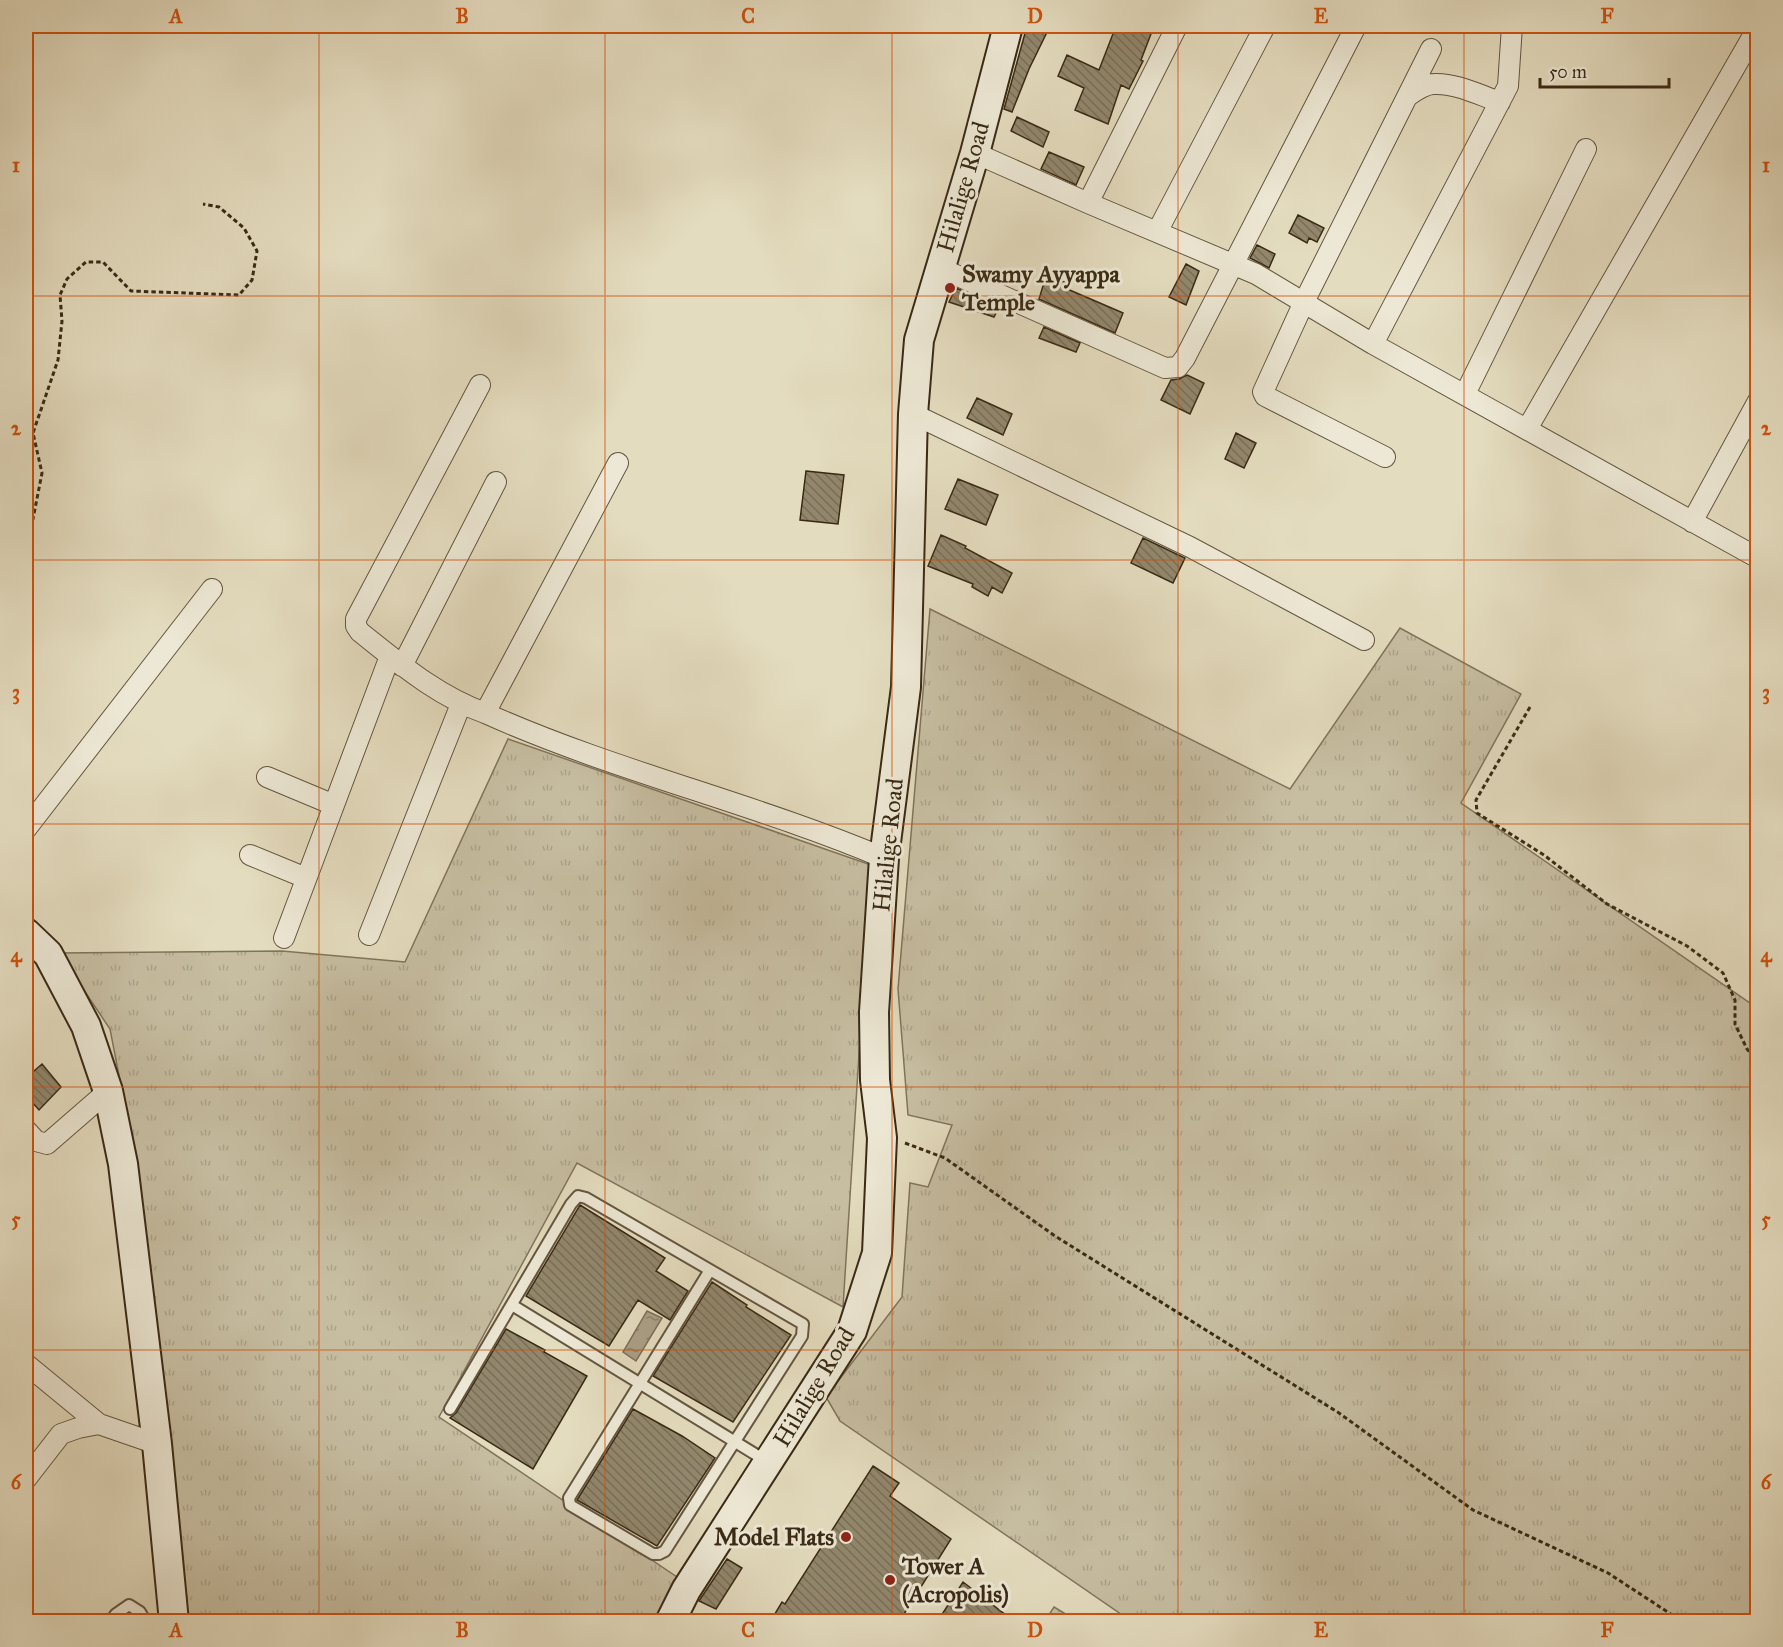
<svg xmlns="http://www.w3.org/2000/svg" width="1783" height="1647" font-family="'IM FELL Great Primer',serif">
	<defs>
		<pattern id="grass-tufts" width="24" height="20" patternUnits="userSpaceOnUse" patternTransform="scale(1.5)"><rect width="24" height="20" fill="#c7bea2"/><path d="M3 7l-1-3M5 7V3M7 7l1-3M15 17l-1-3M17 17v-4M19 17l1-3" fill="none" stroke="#aca38b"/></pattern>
		<pattern id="park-dots" width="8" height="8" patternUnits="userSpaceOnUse" patternTransform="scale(1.5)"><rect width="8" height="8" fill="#c7bea2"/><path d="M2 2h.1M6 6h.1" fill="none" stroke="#aca38b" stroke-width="1.8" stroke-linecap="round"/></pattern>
		<pattern id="water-ripples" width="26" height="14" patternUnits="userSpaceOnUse" patternTransform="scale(1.5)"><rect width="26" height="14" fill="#aa9f85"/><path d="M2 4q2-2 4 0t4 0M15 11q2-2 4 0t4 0" fill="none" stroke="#8b826c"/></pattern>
		<pattern id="building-back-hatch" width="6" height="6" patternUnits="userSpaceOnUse" patternTransform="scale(1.5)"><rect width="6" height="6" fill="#92876d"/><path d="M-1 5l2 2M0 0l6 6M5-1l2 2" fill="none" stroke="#786f58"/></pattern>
	</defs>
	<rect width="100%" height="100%" fill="#e4dcbf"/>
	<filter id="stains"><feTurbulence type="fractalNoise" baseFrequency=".00333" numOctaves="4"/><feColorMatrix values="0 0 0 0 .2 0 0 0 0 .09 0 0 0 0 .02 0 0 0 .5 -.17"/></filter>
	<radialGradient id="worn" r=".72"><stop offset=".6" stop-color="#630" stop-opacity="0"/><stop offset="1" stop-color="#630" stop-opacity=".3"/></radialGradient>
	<path fill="url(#grass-tufts)" stroke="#80745c" stroke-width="1.5" d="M 930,609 L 1290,789 L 1400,628 L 1521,694 L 1461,803 L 1757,1008 L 1757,1621 L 1131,1621 L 840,1421 L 826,1397 L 902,1297 L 910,1183 L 928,1187 L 952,1125 L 908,1115 L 898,989 Z
		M 508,739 L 871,865 L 843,1307 L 577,1163 L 439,1417 L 680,1579 L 659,1621 L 186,1621 L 136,1163 L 110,1029 L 59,953 L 282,951 L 405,962 Z"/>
	<path fill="url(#park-dots)" stroke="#80745c" stroke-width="1.5" d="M 1054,1607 L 1077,1621 L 1045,1621 Z"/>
	<path fill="url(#water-ripples)" stroke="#7d7058" stroke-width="1.5" d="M 647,1311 L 662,1318 L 636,1361 L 623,1352 Z"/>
	<path fill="url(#building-back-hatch)" stroke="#392a15" stroke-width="1.5" d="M 1027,26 L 1050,26 L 1029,69 L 1012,112 L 1004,109 Z
		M 1116,26 L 1154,26 L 1141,60 L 1143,61 L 1129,89 L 1121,85 L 1108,124 L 1075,110 L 1084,88 L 1058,76 L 1067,55 L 1099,70 Z
		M 1017,117 L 1049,132 L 1043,147 L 1011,131 Z
		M 1049,152 L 1084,167 L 1076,185 L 1041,169 Z
		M 1298,215 L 1324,228 L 1317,242 L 1309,238 L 1307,243 L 1289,233 Z
		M 1257,245 L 1275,254 L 1269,268 L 1250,258 Z
		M 1186,264 L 1199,271 L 1186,305 L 1169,297 Z
		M 1046,276 L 1067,283 L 1065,288 L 1123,313 L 1115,333 L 1039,299 Z
		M 956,288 L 999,307 L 994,317 L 949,302 Z
		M 1044,327 L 1080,343 L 1076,352 L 1039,338 Z
		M 1187,375 L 1204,383 L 1190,414 L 1161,400 L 1171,380 L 1179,379 Z
		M 977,398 L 1012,414 L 1003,435 L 967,418 Z
		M 1236,433 L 1256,443 L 1244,468 L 1225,459 Z
		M 806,471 L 844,475 L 838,524 L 800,520 Z
		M 958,479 L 998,495 L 986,525 L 945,509 Z
		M 941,535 L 966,546 L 965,548 L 1012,573 L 1002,593 L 992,587 L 988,596 L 972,587 L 973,584 L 928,566 Z
		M 1143,538 L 1185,558 L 1173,583 L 1131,563 Z
		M 42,1064 L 61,1087 L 39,1110 L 26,1095 L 26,1078 Z
		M 580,1205 L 665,1258 L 656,1271 L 688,1291 L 670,1320 L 638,1300 L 609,1346 L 526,1296 Z
		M 712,1282 L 747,1305 L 746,1307 L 791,1335 L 733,1422 L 653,1376 Z
		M 506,1329 L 545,1350 L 544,1352 L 587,1376 L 533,1469 L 450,1418 L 456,1413 Z
		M 633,1409 L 682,1436 L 715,1458 L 657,1546 L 577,1500 Z
		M 873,1466 L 899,1483 L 890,1496 L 951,1539 L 899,1622 L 770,1622 L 782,1602 L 785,1604 Z
		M 727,1559 L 742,1568 L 716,1609 L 699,1601 Z
		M 963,1582 L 1015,1622 L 937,1622 Z"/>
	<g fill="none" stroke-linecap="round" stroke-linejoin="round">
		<defs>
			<path id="lane" d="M 512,1305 L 768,1462
				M 450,1409 L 571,1204 L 578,1196 L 586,1198 L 803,1324 L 802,1336 L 665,1551 L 659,1554 L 653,1554 L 570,1505 L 569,1498 L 710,1270
				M 110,1622 L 116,1614 L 129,1605 L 140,1612 L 146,1622"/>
			<path id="street" d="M 1408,96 C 1415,91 1425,84 1434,84 C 1456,83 1479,95 1500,102
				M 975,153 L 1088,203 L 1256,274 L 1373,344 L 1758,558
				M 1088,203 L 1177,26
				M 1157,232 L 1265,26
				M 940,268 L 1165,368 L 1178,367 L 1185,358 L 1356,26
				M 1373,344 L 1508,86 L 1512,26
				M 480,385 L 356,619 L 356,626 L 360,632 C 399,663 437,696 485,713
				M 1465,394 L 1586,149
				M 913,414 L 1190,547 L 1364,640
				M 1527,429 L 1758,27
				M 1385,457 L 1265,396 L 1263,392 L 1304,302 L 1431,49
				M 618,463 L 485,713 C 614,771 754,803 884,858
				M 1692,522 L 1758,401
				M 402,666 L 496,482
				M 267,777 L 334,805
				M 26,829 L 212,589
				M 250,855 L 306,878
				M 369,935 L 461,704
				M 284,938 L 390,656
				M 26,1130 L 36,1141 L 47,1144 L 108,1091
				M 26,1364 L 99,1424
				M 26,1479 L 61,1434 L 78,1428 L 99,1424 L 157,1444"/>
			<path id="secondary" d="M 26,933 L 48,954 L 86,1026 L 108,1091 L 123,1164 L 157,1444 L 174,1622
				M 670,1622 L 686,1590 L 852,1331 L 877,1253 L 882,1138 L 875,1080 L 874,1012 L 884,858 L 906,687 L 913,414 L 919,340 L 975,153 L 1008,26"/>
		</defs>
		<use href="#lane" stroke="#645640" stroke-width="14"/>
		<use href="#street" stroke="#645640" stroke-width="22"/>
		<use href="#secondary" stroke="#392a15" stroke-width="32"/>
		<path stroke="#392a15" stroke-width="3" stroke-dasharray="4.5 3" stroke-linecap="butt" d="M 26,534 L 33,519 L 42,473 L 33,433 L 58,360 L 62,321 L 60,295 L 67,279 L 86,262 L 103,262 L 131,291 L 239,295 L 252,280 L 257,251 L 244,228 L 219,207 L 203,204
			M 1530,707 L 1476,800 L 1477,813 L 1544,855 L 1607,904 L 1687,946 L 1723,973 L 1735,1000 L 1735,1024 L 1747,1049 L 1758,1062
			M 905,1143 L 945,1158 L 1055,1236 L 1339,1413 L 1473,1510 L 1608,1573 L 1683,1622"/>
		<use href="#lane" stroke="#ede8d5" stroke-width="10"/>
		<use href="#street" stroke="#ede8d5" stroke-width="20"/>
		<use href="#secondary" stroke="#ede8d5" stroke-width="28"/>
	</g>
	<path fill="none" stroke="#ce520d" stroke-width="1.5" stroke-opacity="0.55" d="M 319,26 L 319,1622M 605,26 L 605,1622M 892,26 L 892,1622M 1178,26 L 1178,1622M 1464,26 L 1464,1622M 26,296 L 1758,296M 26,560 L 1758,560M 26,824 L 1758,824M 26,1087 L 1758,1087M 26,1350 L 1758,1350"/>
	<g fill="#8f2418" stroke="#ede8d5" stroke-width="2">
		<circle cx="950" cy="288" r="6"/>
		<circle cx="846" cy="1537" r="6"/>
		<circle cx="890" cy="1580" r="6"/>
	</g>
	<g text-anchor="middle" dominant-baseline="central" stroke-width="6" stroke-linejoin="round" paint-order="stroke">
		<g font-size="24" fill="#392a15" stroke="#ede8d5">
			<text transform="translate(963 187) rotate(-74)">Hilalige Road</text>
			<text transform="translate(888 845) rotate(-84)">Hilalige Road</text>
			<text transform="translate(814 1387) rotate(-59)">Hilalige Road</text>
		</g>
		<g font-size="24" font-weight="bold" fill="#392a15" stroke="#ede8d5" text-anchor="start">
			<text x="962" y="274">Swamy Ayyappa<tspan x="962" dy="28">Temple</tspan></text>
			<text x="834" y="1537" text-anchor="end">Model Flats</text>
			<text x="902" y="1566">Tower A<tspan x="902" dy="28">(Acropolis)</tspan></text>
		</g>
	</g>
	<rect width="1783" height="1647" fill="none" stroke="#e4dcbf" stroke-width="66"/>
	<path d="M1540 78v9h129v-9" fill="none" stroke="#392a15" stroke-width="3"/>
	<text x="1549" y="78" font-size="18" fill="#392a15" stroke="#ede8d5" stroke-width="4.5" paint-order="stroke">50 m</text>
	<rect x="33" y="33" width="1717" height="1581" fill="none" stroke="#ce520d" stroke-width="2"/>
	<g font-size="20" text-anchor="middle" font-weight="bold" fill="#ce520d">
		<text x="176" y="23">A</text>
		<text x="462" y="23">B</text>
		<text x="748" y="23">C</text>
		<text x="1035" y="23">D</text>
		<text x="1321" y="23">E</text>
		<text x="1607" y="23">F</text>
		<text x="16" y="172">1</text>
		<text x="1766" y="172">1</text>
		<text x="16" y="435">2</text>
		<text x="1766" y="435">2</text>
		<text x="16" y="699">3</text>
		<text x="1766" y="699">3</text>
		<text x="16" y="962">4</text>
		<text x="1766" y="962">4</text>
		<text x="16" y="1226">5</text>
		<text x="1766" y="1226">5</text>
		<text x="16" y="1489">6</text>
		<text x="1766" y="1489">6</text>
		<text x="176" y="1637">A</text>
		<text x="462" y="1637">B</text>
		<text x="748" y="1637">C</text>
		<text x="1035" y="1637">D</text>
		<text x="1321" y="1637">E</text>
		<text x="1607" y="1637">F</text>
	</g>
	<rect width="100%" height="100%" filter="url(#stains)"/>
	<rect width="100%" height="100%" fill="url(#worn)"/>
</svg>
